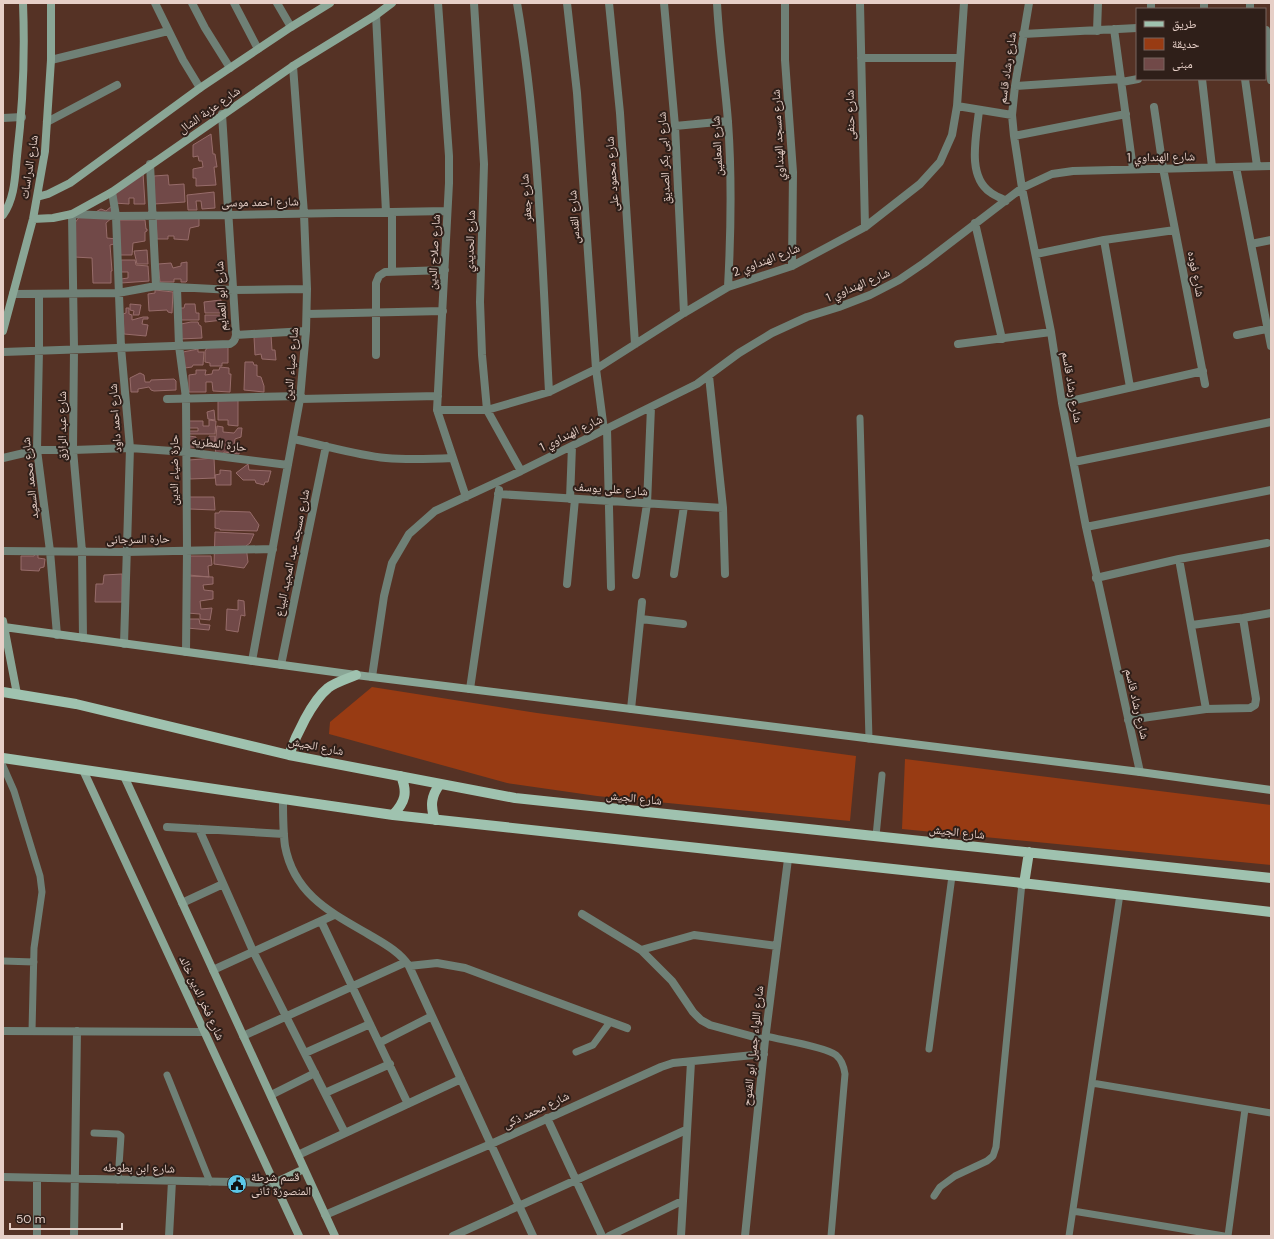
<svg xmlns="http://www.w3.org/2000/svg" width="1274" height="1239" font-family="'DM Sans','Noto Naskh Arabic',sans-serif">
	<rect width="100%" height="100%" fill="#553225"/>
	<path fill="#983b13" d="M 372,687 L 537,713 L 856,756 L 850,821 L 597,796 L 507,783 L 329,734 L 330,722 Z
		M 905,759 L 1271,805 L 1271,865 L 902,829 Z"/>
	<path fill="#714948" stroke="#976c6a" d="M 211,134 L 213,154 L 215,154 L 217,167 L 214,167 L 216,185 L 196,186 L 196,178 L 193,178 L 193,169 L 203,167 L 202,161 L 199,161 L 198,156 L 193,157 L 193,145 Z
		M 143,173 L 145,204 L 134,204 L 134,198 L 129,198 L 129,204 L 114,203 L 113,192 Z
		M 168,175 L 169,185 L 184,184 L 185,202 L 154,204 L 154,176 Z
		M 214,192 L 215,208 L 202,209 L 201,201 L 196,201 L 197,210 L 188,210 L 187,195 Z
		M 113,205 L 114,216 L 106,223 L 107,238 L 117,239 L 114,244 L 110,245 L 112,271 L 111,271 L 111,283 L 93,283 L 92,258 L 74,257 L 74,224 L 83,212 L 92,214 L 101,209 L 106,211 Z
		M 199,218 L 199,226 L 190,228 L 188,240 L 174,239 L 174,236 L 168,236 L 168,239 L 157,239 L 156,219 Z
		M 116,220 L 145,220 L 146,229 L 147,229 L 147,231 L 145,232 L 145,241 L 133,243 L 132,255 L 120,255 Z
		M 147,250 L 148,264 L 137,264 L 134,251 Z
		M 121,260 L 135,260 L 136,265 L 148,266 L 149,281 L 121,283 L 121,279 L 128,278 L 128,272 L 121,272 Z
		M 187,262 L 187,281 L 186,282 L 181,282 L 181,279 L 174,279 L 174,282 L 160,282 L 158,264 L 171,263 L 173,268 L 181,266 L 181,263 Z
		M 155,290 L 173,292 L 172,313 L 168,312 L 167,310 L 149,311 L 148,294 L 155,293 Z
		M 221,300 L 221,313 L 205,313 L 204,302 Z
		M 130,304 L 141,305 L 139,315 L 133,315 L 134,311 L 130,310 Z
		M 185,304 L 195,304 L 196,313 L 199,313 L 199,320 L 180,320 L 180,308 L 184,308 Z
		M 126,308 L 129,308 L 129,314 L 132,315 L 132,320 L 143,317 L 148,317 L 148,319 L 143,319 L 142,324 L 148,325 L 146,336 L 124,334 L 123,314 L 126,313 Z
		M 205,315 L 223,315 L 223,320 L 205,322 Z
		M 191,322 L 198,322 L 199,325 L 201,326 L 202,338 L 180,339 L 181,324 Z
		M 271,335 L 272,350 L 275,350 L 276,360 L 262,359 L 261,354 L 255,355 L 254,337 Z
		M 228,345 L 228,363 L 222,363 L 222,366 L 210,366 L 210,363 L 205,362 L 205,351 L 207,348 Z
		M 198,349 L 198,352 L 204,352 L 203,365 L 193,365 L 192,367 L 185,368 L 183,352 Z
		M 245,362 L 253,362 L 254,365 L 257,365 L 257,376 L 261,377 L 264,386 L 264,392 L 244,390 Z
		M 220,367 L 229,368 L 229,374 L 231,374 L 230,392 L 213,391 L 212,382 L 206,382 L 206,392 L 189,392 L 189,375 L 196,374 L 196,370 L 206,370 L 205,375 L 212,374 L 213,370 L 219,370 Z
		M 140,373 L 144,375 L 145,382 L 150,382 L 151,380 L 174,379 L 176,381 L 176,390 L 154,391 L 151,390 L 149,387 L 138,389 L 138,392 L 131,392 L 130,378 Z
		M 238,400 L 238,426 L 228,425 L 228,420 L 218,420 L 218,401 Z
		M 214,410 L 215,420 L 208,419 L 207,412 Z
		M 209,420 L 216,421 L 215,434 L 190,434 L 189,431 L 198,431 L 198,428 L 189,428 L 189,421 L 203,421 L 203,426 L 209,426 Z
		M 217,426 L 223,427 L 223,432 L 234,433 L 238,428 L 242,428 L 241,437 L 235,439 L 234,445 L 240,445 L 239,454 L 224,452 L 223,456 L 216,455 L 215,445 Z
		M 189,436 L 196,437 L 196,440 L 207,440 L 209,436 L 215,436 L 214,448 L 189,447 Z
		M 214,458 L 215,478 L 190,479 L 189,460 Z
		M 248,464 L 249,470 L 271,471 L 268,482 L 265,482 L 264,485 L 256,483 L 255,480 L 243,480 L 236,473 Z
		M 220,470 L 231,471 L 231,485 L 216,485 L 215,475 L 220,474 Z
		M 189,497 L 214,497 L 215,510 L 189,509 Z
		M 220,511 L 250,512 L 259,525 L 257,531 L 220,530 L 220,529 L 215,528 L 215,513 L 219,513 Z
		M 215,532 L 254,534 L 250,543 L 246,546 L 248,562 L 244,568 L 214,564 Z
		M 35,554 L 38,555 L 38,558 L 45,559 L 44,567 L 40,568 L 39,571 L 21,570 L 21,556 L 34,556 Z
		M 190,556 L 211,556 L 212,565 L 208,566 L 209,577 L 189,575 Z
		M 122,574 L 122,602 L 95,602 L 96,584 L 103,584 L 104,575 Z
		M 188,576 L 213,577 L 213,584 L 203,585 L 204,590 L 213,591 L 213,599 L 200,601 L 201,609 L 212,608 L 210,620 L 200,619 L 200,614 L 187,613 Z
		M 238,600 L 244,601 L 245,616 L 241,615 L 238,632 L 226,630 L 227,609 L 238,610 Z
		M 187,619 L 199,619 L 200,624 L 210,625 L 209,630 L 187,628 Z"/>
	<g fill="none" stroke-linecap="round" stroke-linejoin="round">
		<path stroke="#6f8076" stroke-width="7" d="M 860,418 L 869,739
			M 3,766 L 14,791 L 40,876 L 42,892 L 34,948 L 32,1031
			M 876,836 L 882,775
			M 3,961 L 34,962
			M 766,1036 C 781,1040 826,1047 836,1055 C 842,1060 844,1067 845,1074 L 831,1236
			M 929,1049 L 952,876
			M 576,1052 L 593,1045 L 610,1022
			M 167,1075 L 210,1182
			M 1092,1083 L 1271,1113
			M 94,1133 L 118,1134 L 121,1136 L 118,1180
			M 934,1196 L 940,1187 L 955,1176 L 987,1161 L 993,1156 L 996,1147 L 1022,883
			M 1073,1211 L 1224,1236
			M 1069,1236 L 1120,894
			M 1228,1236 L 1245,1109"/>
		<path stroke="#6f8076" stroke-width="8" d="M 155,3 L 183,60 L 200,88
			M 192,3 L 205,28 L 230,68
			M 234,3 L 258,49
			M 277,3 L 291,27
			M 438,3 L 449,156 L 449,183 L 437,410 L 466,497
			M 474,3 L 484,164 L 480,302 L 482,355 L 487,410 L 521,471
			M 517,3 C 539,131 542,263 549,392
			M 567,3 L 577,93 L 596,369 L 604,430
			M 609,3 L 620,113 L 635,344
			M 664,3 L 675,126 L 684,313
			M 717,3 C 719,43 725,82 728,122 C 732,177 731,232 728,287
			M 785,3 L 785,60 L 793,172 L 792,266
			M 860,3 L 865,227
			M 1029,3 L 1015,86 L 1012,115 L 1014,136 L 1022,188 L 1051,332 L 1062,403 L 1086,527 L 1140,772
			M 1151,9 L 1151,3
			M 1204,9 L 1204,3
			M 1250,9 L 1250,3
			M 376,15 L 386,212
			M 1114,29 L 1133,169
			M 1266,30 L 1271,80
			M 1097,31 L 1098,3
			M 1023,34 L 1137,28
			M 861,58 L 960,58
			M 51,60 L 168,31
			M 1202,79 L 1212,167
			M 1245,79 L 1257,166
			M 1122,82 L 1138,79
			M 1015,86 L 1121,79
			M 957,106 L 1012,115
			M 1154,107 L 1163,168 L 1205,384
			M 979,110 C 977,134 966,175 990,192 C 995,196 1001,198 1006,201
			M 3,118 L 22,117
			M 47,122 L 117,85
			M 675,126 L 728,121
			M 1014,136 L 1126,114
			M 150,164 L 156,286
			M 1236,167 L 1271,346
			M 112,192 L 116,216 L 121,347 L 130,448 L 124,644
			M 975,223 L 1002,339
			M 1104,240 L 1130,387
			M 1251,244 L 1271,240
			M 1036,254 L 1104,240 L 1175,230
			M 392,271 L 392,212
			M 177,288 L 179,346 L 186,398 L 187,550 L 186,652
			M 13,294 L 118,293 L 156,286 L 233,290 L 307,289
			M 39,294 L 39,350 L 37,450 L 50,551 L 57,635
			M 307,314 L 443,311
			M 236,335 L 306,331
			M 1237,335 L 1271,328
			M 958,344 L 1051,332
			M 3,352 L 230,344 C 234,342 235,340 236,335 L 222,114
			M 376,355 L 376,283 L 379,276 L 385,272 L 445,270
			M 709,376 L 723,508 L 725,574
			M 167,399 L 301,396
			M 300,399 L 438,396
			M 1062,403 L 1203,371
			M 437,410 L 487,410 L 549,392 L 596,369 L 684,313 L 728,287 L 792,266 L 865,227 L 920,184 L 940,162 L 952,135 L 957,106 L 964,3
			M 607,429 L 611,587
			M 293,439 C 324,445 355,455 386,458 C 409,460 431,459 453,458
			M 3,458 L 37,450 L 73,450 L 130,448 L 186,452 L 288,465
			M 1074,462 L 1271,422
			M 498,494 L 723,508
			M 570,499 L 572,446
			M 1086,527 L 1271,490
			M 3,551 L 126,552 L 273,549
			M 1179,559 L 1206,709
			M 674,574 L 684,506
			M 636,575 L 647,504 L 651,407
			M 1096,578 L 1179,559 L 1267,543
			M 567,584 L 575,499
			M 641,619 L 683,624
			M 1192,625 L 1243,618 L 1271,613
			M 83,638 L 82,551 L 73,450 L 74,349 L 72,214 L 116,216 L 229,215 L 447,211
			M 252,661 L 300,399 L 306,331 L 307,289 L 304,214 L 293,66
			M 281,665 L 326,446
			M 372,677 L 384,596 L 392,563 L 409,534 L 435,511 L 521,471 L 697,384 L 739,353 L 772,333 L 807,317 L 839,307 L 870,295 L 899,280 L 924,263 L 1022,188 L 1052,174 L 1073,171 L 1271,166
			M 470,689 L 499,490
			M 631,709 L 642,602
			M 1128,720 L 1206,709 L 1250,708 L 1255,705 L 1256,699 L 1243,618
			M 283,800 C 283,815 283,831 285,846 C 294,894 330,912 368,934 C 383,943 399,951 409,966 L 533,1236
			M 167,827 L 284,834
			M 199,829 L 253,951 L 345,1133
			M 182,903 L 223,884
			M 582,914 L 641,950 L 694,935 L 777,946
			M 321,921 L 408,1104
			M 641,950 L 672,981 L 693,1012 L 701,1020 L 710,1025 L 765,1040
			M 409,966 L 437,963 L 465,968 L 627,1028
			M 213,970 L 334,915
			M 3,1031 L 204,1032
			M 243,1036 L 406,962
			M 379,1043 L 432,1016
			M 305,1053 L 370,1024
			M 325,1093 L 390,1064
			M 271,1095 L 315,1073
			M 547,1118 L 602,1236
			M 298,1155 L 461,1079
			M 3,1177 L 274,1183
			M 325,1215 L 491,1144 L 661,1067 L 673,1063 L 764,1054
			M 37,1236 L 37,1178
			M 74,1236 L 77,1031
			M 169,1236 L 172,1181
			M 453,1236 L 686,1130
			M 609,1236 L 682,1201
			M 681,1236 L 691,1062
			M 745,1236 L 765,1040 L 788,859"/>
		<path stroke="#8aa696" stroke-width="8" d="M 37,197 L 48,194 L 70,183 L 200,88 L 291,27 L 330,3
			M 3,215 C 15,198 15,176 17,156 C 23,105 25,54 23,3
			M 33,219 L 53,218 L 72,214 L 112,192 L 293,66 L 376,15 L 392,3
			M 3,331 L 33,219 L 45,151 L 51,60 L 51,3
			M 3,621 L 17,694
			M 4,627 L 356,675 L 1140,772 L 1271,790
			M 83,770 L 299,1236
			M 124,776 L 335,1236
			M 274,1183 L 304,1169"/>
		<path stroke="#9fc2af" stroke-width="10" d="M 3,692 L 76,704 L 289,755 L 515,798 L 1271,878
			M 289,755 C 296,735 312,701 328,688 C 336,682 347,679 356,675
			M 3,758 L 393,815 L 1022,883 L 1271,912
			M 393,815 C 405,802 408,793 401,776
			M 435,820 C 430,806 431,796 440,784
			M 1024,884 L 1029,852"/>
	</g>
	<defs>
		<symbol id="civic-disc" viewBox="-11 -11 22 22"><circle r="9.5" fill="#5cc7e8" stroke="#2f1f19"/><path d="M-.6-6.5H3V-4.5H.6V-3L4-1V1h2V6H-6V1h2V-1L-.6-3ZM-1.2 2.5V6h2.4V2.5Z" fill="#111"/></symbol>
	</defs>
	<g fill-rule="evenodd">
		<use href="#civic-disc" x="226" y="1173" width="22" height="22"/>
	</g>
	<g text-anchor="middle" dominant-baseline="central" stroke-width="4" stroke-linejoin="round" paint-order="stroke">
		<g font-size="12" fill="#e6cfc7" stroke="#2f1f19">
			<text transform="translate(1007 68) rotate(-82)">شارع رشاد قاسم</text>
			<text transform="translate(209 110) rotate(-35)">شارع عزبة الشال</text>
			<text transform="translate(850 115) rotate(-91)">شارع حنفى</text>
			<text transform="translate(778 135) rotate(-93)">شارع مسجد الهنداوي</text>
			<text transform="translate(717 146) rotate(-93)">شارع المعلمين</text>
			<text transform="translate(1161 157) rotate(-1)">شارع الهنداوي 1</text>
			<text transform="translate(664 158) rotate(-93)">شارع ابى بكر الصديق</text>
			<text transform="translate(29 167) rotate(-81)">شارع الدراسات</text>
			<text transform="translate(612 174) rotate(-94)">شارع محمود على</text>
			<text transform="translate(526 198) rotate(-94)">شارع جعفر</text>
			<text transform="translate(260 202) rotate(-1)">شارع احمد موسى</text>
			<text transform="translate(574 217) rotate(-94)">شارع القدس</text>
			<text transform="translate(470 241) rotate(-88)">شارع الحديدي</text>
			<text transform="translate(434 252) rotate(-87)">شارع صلاح الدين</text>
			<text transform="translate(766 260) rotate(-21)">شارع الهنداوي 2</text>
			<text transform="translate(1196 274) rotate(79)">شارع فوده</text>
			<text transform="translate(858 285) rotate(-23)">شارع الهنداوي 1</text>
			<text transform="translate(221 296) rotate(-93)">شارع ابو العمايم</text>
			<text transform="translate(291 364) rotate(-85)">شارع ضياء الدين</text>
			<text transform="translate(1072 387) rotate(80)">شارع رشاد قاسم</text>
			<text transform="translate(115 418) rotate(-94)">شارع احمد داود</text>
			<text transform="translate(62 426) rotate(-90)">شارع عبد الرازق</text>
			<text transform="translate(571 433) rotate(-26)">شارع الهنداوي 1</text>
			<text transform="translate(219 444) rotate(7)">حارة المطريه</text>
			<text transform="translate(174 470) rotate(-90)">حارة ضياء الدين</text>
			<text transform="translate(30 478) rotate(-96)">شارع محمد السعيد</text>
			<text transform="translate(611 489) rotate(4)">شارع على يوسف</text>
			<text transform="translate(138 539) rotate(-1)">حارة السرجانى</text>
			<text transform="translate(292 553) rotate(-78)">شارع مسجد عبد المجيد البياع</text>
			<text transform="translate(1137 704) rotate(77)">شارع رشاد قاسم</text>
			<text transform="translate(316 746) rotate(11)">شارع الجيش</text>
			<text transform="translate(634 798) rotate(6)">شارع الجيش</text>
			<text transform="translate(957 832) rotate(6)">شارع الجيش</text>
			<text transform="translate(202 998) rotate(65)">شارع فخر الدين خالد</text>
			<text transform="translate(753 1046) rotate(-84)">شارع اللواء جميل ابو الفتوح</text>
			<text transform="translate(536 1110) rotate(-25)">شارع محمد ذكى</text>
			<text transform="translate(139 1168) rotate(1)">شارع ابن بطوطه</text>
		</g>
		<g font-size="12" fill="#e6cfc7" stroke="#2f1f19" text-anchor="start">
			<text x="251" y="1177">قسم شرطة<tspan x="251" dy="14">المنصورة ثانى</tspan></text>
		</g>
	</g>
	<rect width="1274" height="1239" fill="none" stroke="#e6cfc7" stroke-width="8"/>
	<rect x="1136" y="8" width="130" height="72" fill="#2f1f19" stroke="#78655f"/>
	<rect x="1144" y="21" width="20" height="6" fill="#9fc2af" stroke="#78655f"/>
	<text x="1172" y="28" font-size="12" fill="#e6cfc7">طريق</text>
	<rect x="1144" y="38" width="20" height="12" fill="#983b13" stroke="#78655f"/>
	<text x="1172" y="48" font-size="12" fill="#e6cfc7">حديقة</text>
	<rect x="1144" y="58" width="20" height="12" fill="#714948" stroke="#78655f"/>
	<text x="1172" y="68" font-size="12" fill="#e6cfc7">مبنى</text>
	<path d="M10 1223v6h112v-6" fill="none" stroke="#e6cfc7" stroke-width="2"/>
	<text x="16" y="1223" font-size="12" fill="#e6cfc7" stroke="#2f1f19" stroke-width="3" paint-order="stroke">50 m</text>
</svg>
